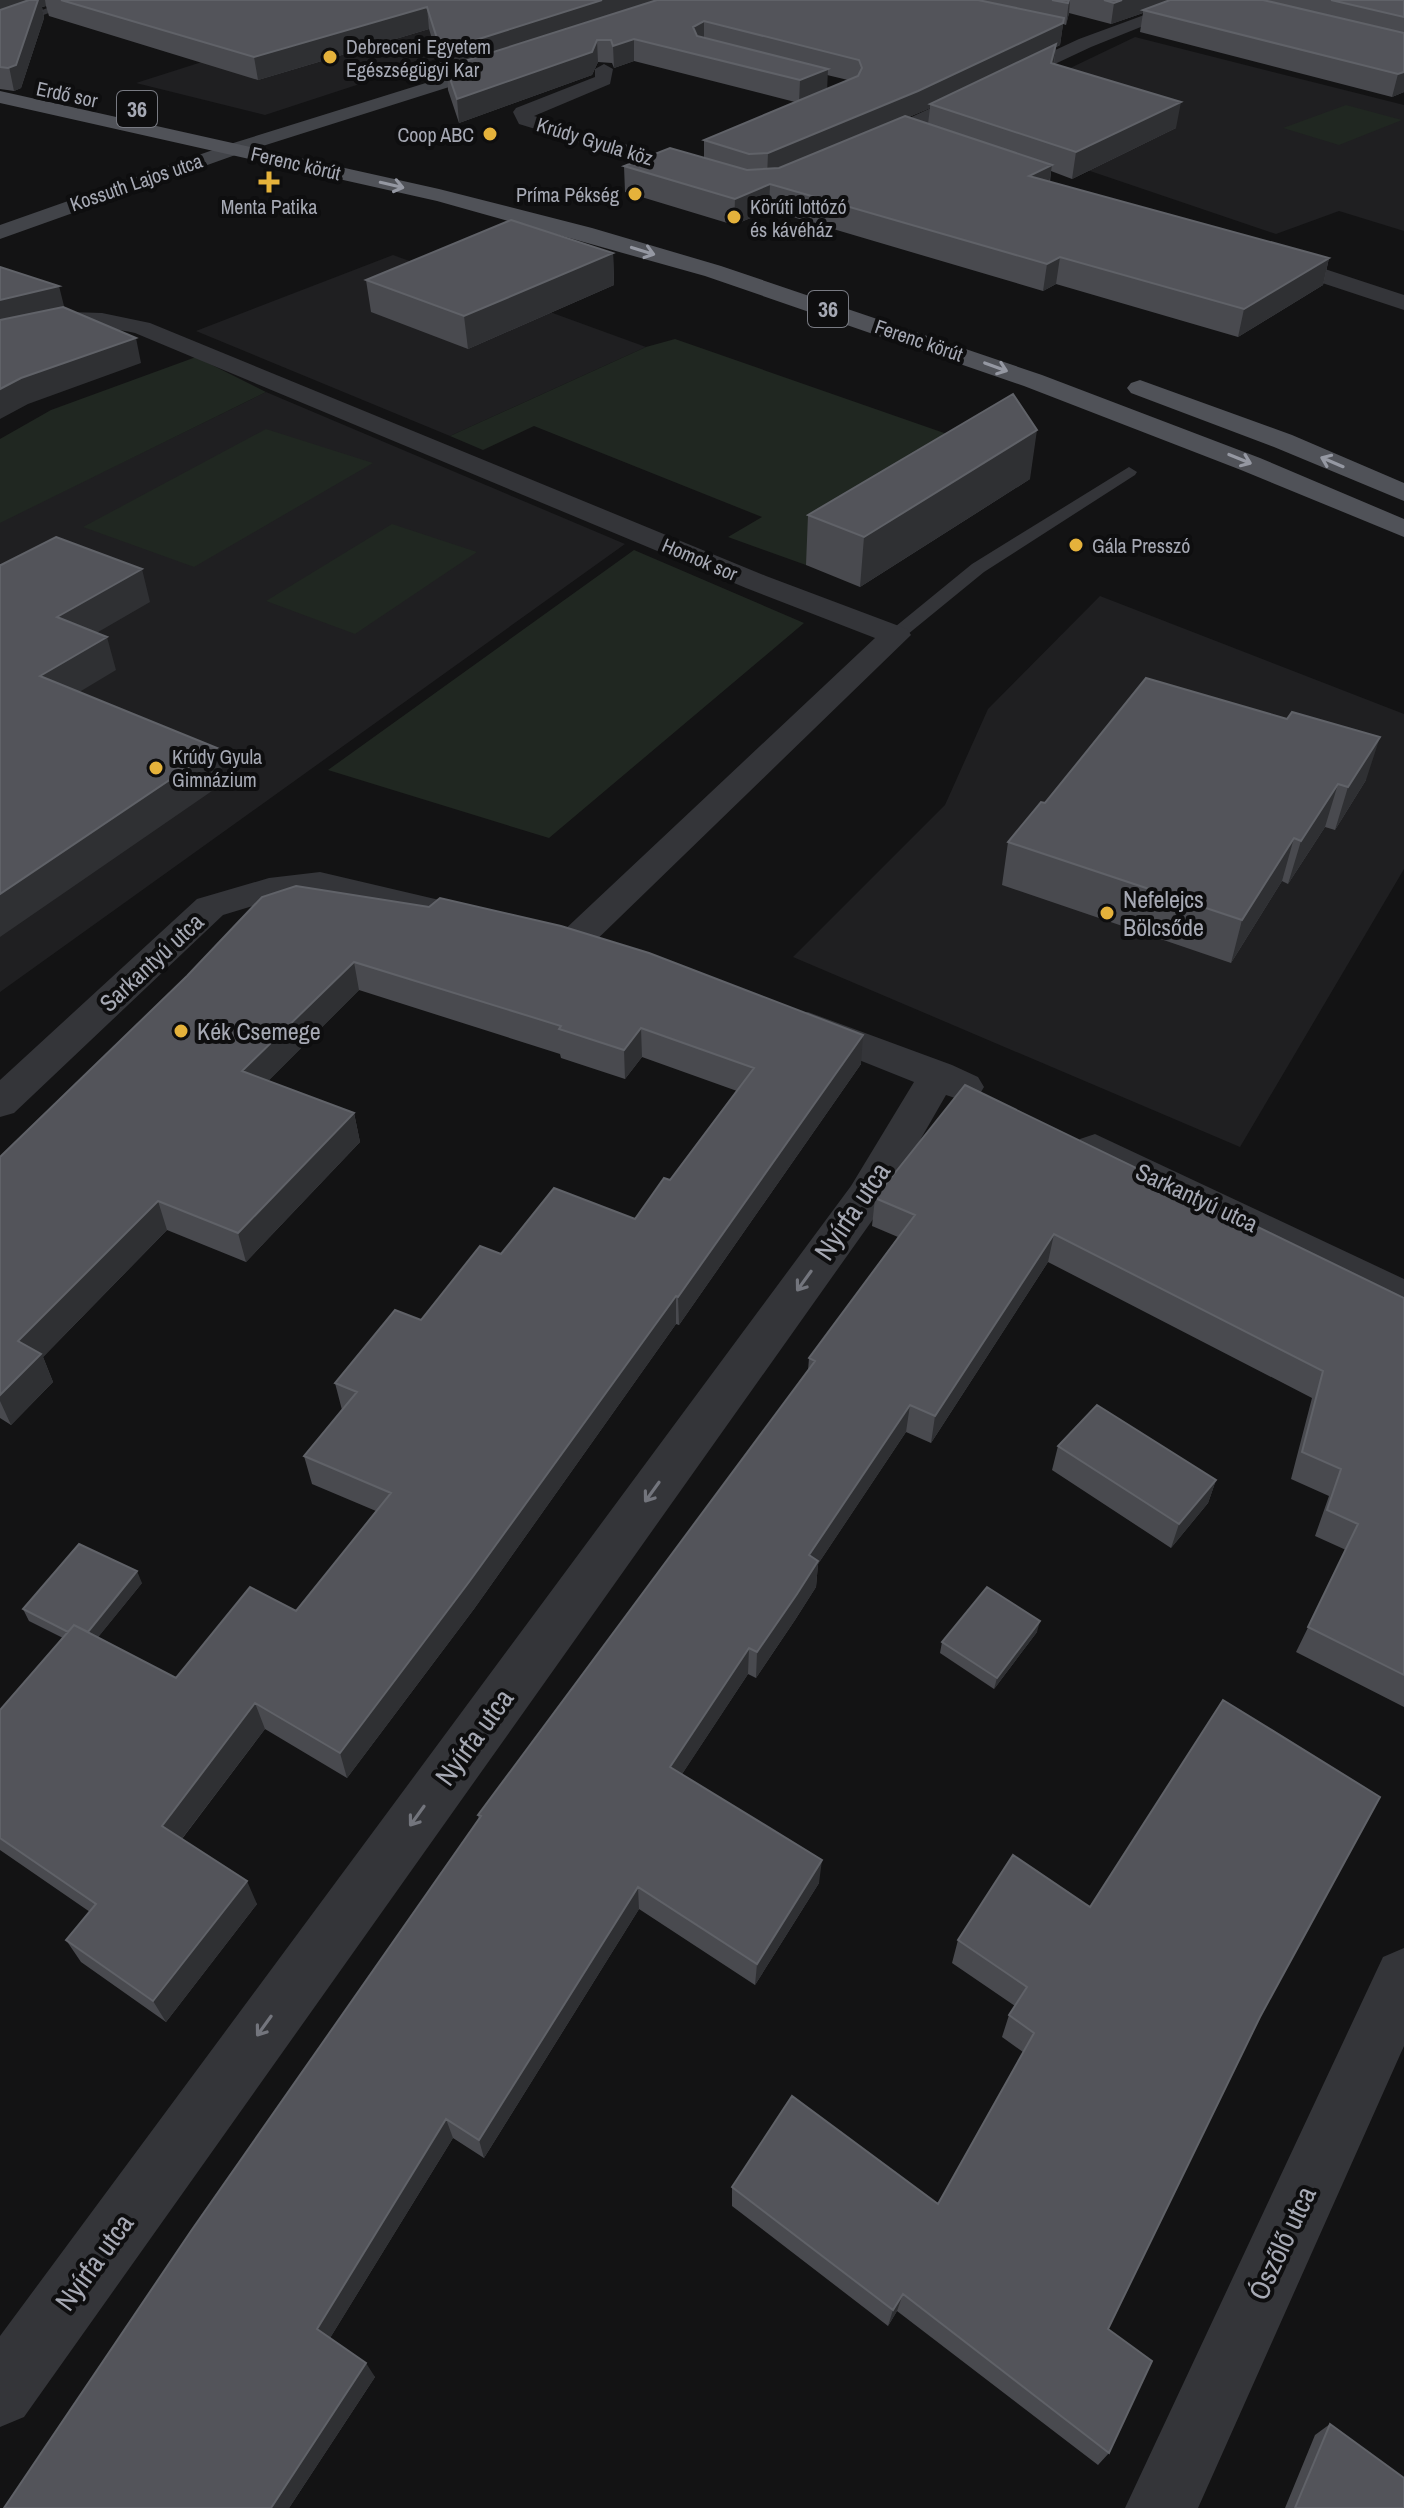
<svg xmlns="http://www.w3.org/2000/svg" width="1404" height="2508" font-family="'Archivo Narrow',sans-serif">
	<rect width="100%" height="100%" fill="#131314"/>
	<path fill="#1f1f21" d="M 616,0 L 265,115 L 136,83 L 299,31 Z
		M 1135,37 L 1404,105 L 1404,231 L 1339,211 L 1276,234 L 1040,154 L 987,108 Z
		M 393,255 L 646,347 L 450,436 L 196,331 Z
		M 266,392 L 625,544 L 0,992 L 0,522 Z
		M 1100,596 L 1404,714 L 1404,869 L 1240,1147 L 793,957 L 945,805 L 988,709 Z"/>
	<path fill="#202721" d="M 1346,105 L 1402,120 L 1339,145 L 1283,128 Z
		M 675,339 L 947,434 L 806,565 L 728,537 L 762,517 L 534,426 L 483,450 L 450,436 L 646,347 Z
		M 196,357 L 266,392 L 0,523 L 0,439 L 51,410 Z
		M 266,429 L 373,463 L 194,567 L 83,527 Z
		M 392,524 L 477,552 L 355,634 L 266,601 Z
		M 634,550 L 804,623 L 549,838 L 328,770 Z"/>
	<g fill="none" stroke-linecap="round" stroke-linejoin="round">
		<path fill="#343539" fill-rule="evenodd" d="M 70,0 L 84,0 L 0,31 L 0,25 Z
			M 1129,467 L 1137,472 L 1135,475 L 984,572 L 902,639 L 890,639 L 887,635 L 890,631 L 972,564 Z"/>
		<path fill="#343539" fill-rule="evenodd" d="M 1185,0 L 1208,0 L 1091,47 L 876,148 L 862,148 L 859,144 L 862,140 L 1079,39 Z
			M 604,64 L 613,69 L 610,84 L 534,116 L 709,170 L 712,174 L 709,178 L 695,178 L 519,124 L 513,112 L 516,108 L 595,77 L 595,69 Z
			M 1270,251 L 1404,295 L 1404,310 L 1262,263 L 1259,258 Z
			M 70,312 L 102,313 L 150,323 L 766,576 L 907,629 L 911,635 L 586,950 L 573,954 L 560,950 L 554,942 L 560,934 L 875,638 L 746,588 L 135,333 C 77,321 54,331 0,344 L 0,329 Z
			M 320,872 L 482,910 L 487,918 L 482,926 L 469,929 L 320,894 L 273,900 L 223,915 L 14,1113 L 0,1117 L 0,1080 L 197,899 L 269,878 Z
			M 808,1012 L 952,1065 L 978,1077 L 984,1087 L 978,1097 L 964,1101 L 946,1095 L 881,1208 L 24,2417 L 0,2427 L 0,2336 L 851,1186 L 914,1082 L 794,1034 L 788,1025 L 794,1016 Z
			M 1095,1134 L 1404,1279 L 1404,1316 L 1388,1311 L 1080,1159 L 1074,1149 L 1080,1139 Z
			M 1404,1948 L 1404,2046 L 1198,2508 L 1125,2508 L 1383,1957 Z"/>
		<path fill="#424449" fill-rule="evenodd" d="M 506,58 L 515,63 L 512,67 L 241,153 L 0,239 L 0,225 L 227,145 Z"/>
		<path fill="#505258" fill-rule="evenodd" d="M 0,91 L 439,189 L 592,228 L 721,266 L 1042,375 L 1260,458 L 1404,519 L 1404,537 L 1241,470 L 1024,386 L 705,276 L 437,201 L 0,103 Z
			M 1140,380 L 1292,435 L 1404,483 L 1404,501 L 1274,447 L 1131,393 L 1127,388 L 1131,383 Z"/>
	</g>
	<path fill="#494a4f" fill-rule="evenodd" d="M 0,0 L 1404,0 L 1404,92 L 1392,97 L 1140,32 L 1143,13 L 1111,24 L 1069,13 L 1066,25 L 1063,24 L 1060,45 L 1056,47 L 1054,64 L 1176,128 L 1072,179 L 1051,171 L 1050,182 L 1329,258 L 1323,285 L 1238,337 L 1056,284 L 1043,291 L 769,210 L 734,225 L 625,192 L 624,166 L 704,158 L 704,140 L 795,102 L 634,61 L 614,68 L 612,63 L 598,62 L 592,75 L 459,123 L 448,90 L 447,72 L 443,74 L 429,29 L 258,80 L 49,16 L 46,6 L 42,7 L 44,18 L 21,88 L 14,91 L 0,89 ZM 827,75 L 848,80 L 827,89 ZM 930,108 L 928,124 L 909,117 Z
		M 613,253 L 614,285 L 468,349 L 371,312 L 366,280 Z
		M 1030,479 L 860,587 L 806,565 L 808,515 Z
		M 1366,780 L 1335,830 L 1325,827 L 1288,884 L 1282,881 L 1231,963 L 1002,885 L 1008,842 L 1045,803 Z
		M 262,897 L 861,1064 L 679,1325 L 676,1324 L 474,1609 L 347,1778 L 265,1729 L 182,1839 L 257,1904 L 166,2022 L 81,1962 L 66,1940 L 90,1912 L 0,1850 L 0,1710 L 63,1638 L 29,1621 L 23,1609 L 142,1583 L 98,1637 L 176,1678 L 296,1611 L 376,1511 L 312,1484 L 304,1456 L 342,1410 L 335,1383 L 421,1320 L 501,1254 L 635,1219 L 670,1180 L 737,1091 L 642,1057 L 625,1079 L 561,1058 L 560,1054 L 359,990 L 268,1081 L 354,1113 L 360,1142 L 246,1262 L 167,1230 L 43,1357 L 53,1382 L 11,1425 L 0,1418 L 0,1157 L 187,976 Z
		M 875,1198 L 1404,1298 L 1404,1707 L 1296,1652 L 1346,1550 L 1315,1536 L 1329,1496 L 1291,1479 L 1312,1398 L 1048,1262 L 931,1443 L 906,1432 L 818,1564 L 816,1587 L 795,1620 L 756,1678 L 748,1674 L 682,1774 L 819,1883 L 755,1985 L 639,1909 L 484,2158 L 453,2138 L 330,2338 L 375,2377 L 289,2508 L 4,2508 L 479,1819 L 478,1815 L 808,1371 L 809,1358 L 898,1237 L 872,1226 Z
		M 1058,1446 L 1216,1480 L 1208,1503 L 1171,1548 L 1052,1470 Z
		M 1037,1632 L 994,1689 L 940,1653 L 942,1642 Z
		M 958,1940 L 1260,2017 L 1108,2329 L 1109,2453 L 1098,2465 L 897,2311 L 888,2326 L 732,2206 L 732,2187 L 938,2204 L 1023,2052 L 1002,2037 L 1009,2015 L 1015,2006 L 952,1963 Z
		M 1330,2424 L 1404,2508 L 1285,2508 L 1315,2435 Z"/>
	<path fill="#2f3033" d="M 0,0 L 45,0 L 46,6 L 42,7 L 44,18 L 21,88 L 14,91 L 0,22 Z
		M 602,0 L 668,0 L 446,67 L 447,72 L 443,74 L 441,51 Z
		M 1069,0 L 1070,0 L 1069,13 L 1066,25 Z
		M 1122,0 L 1176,0 L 1143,10 L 1143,13 L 1111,24 L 1114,3 Z
		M 427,7 L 429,29 L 258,80 L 254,57 Z
		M 1064,18 L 1060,45 L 1056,47 L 1053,69 L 930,104 L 930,108 L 916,114 L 767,177 L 768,153 Z
		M 704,21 L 704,43 L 693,49 L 693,27 Z
		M 634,39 L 634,61 L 614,68 L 613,46 Z
		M 597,40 L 598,62 L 592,75 L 459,123 L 457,99 Z
		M 828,69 L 827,92 L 799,103 L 800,80 Z
		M 1404,72 L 1404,92 L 1392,97 L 1398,74 Z
		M 1181,102 L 1176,128 L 1072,179 L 1076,152 Z
		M 1052,165 L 1048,190 L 1029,176 Z
		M 770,184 L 769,210 L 734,225 L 735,199 Z
		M 613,253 L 614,285 L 468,349 L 464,316 Z
		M 1060,257 L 1056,284 L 1043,291 L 1047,264 Z
		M 1329,258 L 1323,285 L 1238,337 L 1244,309 Z
		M 59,286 L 65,310 L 0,326 L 0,300 Z
		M 136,338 L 141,363 L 28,404 L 0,419 L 0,389 L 21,378 Z
		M 1037,430 L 1030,479 L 860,587 L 864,537 Z
		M 142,569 L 150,602 L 67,650 L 57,617 Z
		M 107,637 L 116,670 L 51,709 L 40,676 Z
		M 1380,737 L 1366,780 L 1335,830 L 1348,787 Z
		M 217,748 L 225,782 L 0,937 L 0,894 Z
		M 1338,784 L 1325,827 L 1288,884 L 1301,841 Z
		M 1294,838 L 1282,881 L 1231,963 L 1242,920 Z
		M 354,962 L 359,990 L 249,1100 L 242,1071 Z
		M 641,1028 L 642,1057 L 625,1079 L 624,1050 Z
		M 863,1035 L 861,1064 L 679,1325 L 678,1297 Z
		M 354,1113 L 360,1142 L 246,1262 L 238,1233 Z
		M 158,1201 L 167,1230 L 43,1357 L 53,1382 L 11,1425 L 0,1401 L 0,1395 L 18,1341 Z
		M 1054,1234 L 1048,1262 L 931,1443 L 935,1416 Z
		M 676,1296 L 676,1324 L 474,1609 L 347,1778 L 340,1753 Z
		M 910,1405 L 906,1432 L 818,1564 L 816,1587 L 795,1620 L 756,1678 L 757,1652 L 809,1555 Z
		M 1216,1480 L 1208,1503 L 1171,1548 L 1179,1524 Z
		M 137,1571 L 142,1583 L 87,1651 L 82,1639 Z
		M 1040,1621 L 1037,1632 L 994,1689 L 997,1678 Z
		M 749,1648 L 748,1674 L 671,1791 L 670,1767 Z
		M 255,1703 L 265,1729 L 174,1849 L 162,1826 Z
		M 822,1860 L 819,1883 L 755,1985 L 757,1964 Z
		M 247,1881 L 257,1904 L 166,2022 L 153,2001 Z
		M 638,1887 L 639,1909 L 484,2158 L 479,2140 Z
		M 446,2119 L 453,2138 L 327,2343 L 317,2329 Z
		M 903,2294 L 897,2311 L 888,2326 L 893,2310 Z
		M 366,2363 L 375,2377 L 289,2508 L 271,2508 Z"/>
	<path fill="#53545a" stroke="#606268" stroke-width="2" d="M 29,0 L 38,0 L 16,65 L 8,68 L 0,67 L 0,10 Z
		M 61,0 L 602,0 L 441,51 L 427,7 L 254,57 Z
		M 657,0 L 978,0 L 1064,18 L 1063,23 L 918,91 L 768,153 L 749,154 L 704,140 L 858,76 L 862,68 L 859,60 L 704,21 L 693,27 L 697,36 L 828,69 L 800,80 L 634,39 L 613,46 L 611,40 L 597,40 L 592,52 L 457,99 L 446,67 Z
		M 1052,0 L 1069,0 L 1068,3 Z
		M 1104,0 L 1122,0 L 1114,3 Z
		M 1170,0 L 1263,0 L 1404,33 L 1404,72 L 1398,74 L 1143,10 Z
		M 1331,0 L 1404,0 L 1404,17 Z
		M 1056,44 L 1051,63 L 1181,102 L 1076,152 L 930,104 Z
		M 905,116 L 1052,165 L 1029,176 L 1329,258 L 1244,309 L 1060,257 L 1047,264 L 770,184 L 735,199 L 624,166 L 670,148 L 747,170 L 779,168 Z
		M 511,220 L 613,253 L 464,316 L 366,280 Z
		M 0,267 L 59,286 L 0,300 Z
		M 63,307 L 136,338 L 21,378 L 0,389 L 0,320 Z
		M 1013,394 L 1037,430 L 864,537 L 808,515 Z
		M 56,537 L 142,569 L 57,617 L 107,637 L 40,676 L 217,748 L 0,894 L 0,565 L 1,565 Z
		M 1146,678 L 1287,719 L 1292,712 L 1380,737 L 1348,787 L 1338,784 L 1301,841 L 1294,838 L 1242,920 L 1008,842 L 1041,802 L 1045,803 Z
		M 296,886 L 429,907 L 440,898 L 561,926 L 649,953 L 863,1035 L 678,1297 L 676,1296 L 469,1582 L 340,1753 L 255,1703 L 162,1826 L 247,1881 L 153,2001 L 66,1940 L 96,1904 L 0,1838 L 0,1710 L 74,1625 L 176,1678 L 250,1587 L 296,1611 L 391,1493 L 304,1456 L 357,1392 L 335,1383 L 395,1310 L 421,1320 L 480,1246 L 501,1254 L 554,1188 L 635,1219 L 664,1178 L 670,1180 L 754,1068 L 641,1028 L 624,1050 L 559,1029 L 561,1026 L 354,962 L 242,1071 L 354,1113 L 238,1233 L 158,1201 L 18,1341 L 41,1354 L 0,1395 L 0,1157 L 187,976 L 262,897 Z
		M 965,1085 L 1404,1298 L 1404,1675 L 1308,1627 L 1358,1524 L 1327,1510 L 1341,1469 L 1302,1452 L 1323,1371 L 1054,1234 L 935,1416 L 910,1405 L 809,1555 L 818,1561 L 797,1594 L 757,1652 L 749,1648 L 670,1767 L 822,1860 L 757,1964 L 638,1887 L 479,2140 L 446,2119 L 317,2329 L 366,2363 L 271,2508 L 4,2508 L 191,2231 L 481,1816 L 478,1815 L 815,1361 L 809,1358 L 915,1215 L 875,1198 Z
		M 1097,1405 L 1216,1480 L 1179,1524 L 1058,1446 Z
		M 79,1544 L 137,1571 L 88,1632 L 74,1625 L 68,1632 L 23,1609 Z
		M 987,1587 L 1040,1621 L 997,1678 L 942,1642 Z
		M 1223,1700 L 1380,1797 L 1260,2017 L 1108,2329 L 1152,2361 L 1109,2453 L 903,2294 L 893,2310 L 732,2187 L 792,2096 L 938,2204 L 1034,2033 L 1009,2015 L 1027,1987 L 958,1940 L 1013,1855 L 1090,1907 Z
		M 1330,2424 L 1404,2478 L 1404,2508 L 1295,2508 Z"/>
	<defs><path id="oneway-shaft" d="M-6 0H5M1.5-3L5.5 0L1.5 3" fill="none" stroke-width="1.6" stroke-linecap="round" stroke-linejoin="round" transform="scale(2)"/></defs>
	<g stroke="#9598a2">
		<use href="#oneway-shaft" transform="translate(392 185) rotate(13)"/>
		<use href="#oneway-shaft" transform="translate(643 251) rotate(17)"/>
		<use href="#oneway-shaft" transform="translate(996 367) rotate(20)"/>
		<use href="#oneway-shaft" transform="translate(1240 459) rotate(22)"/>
		<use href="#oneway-shaft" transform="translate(1332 462) rotate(-157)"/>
	</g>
	<g stroke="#73757d">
		<use href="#oneway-shaft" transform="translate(804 1281) rotate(126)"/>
		<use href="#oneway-shaft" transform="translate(652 1492) rotate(126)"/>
		<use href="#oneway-shaft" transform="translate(417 1816) rotate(126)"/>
		<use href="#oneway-shaft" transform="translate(264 2026) rotate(126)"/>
	</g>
	<g fill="#e5b23b" stroke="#0e0e0f" stroke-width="3">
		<circle cx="330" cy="57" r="8"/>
		<circle cx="490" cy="134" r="8"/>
		<path d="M265 170h8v8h8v8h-8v8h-8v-8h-8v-8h8z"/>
		<circle cx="635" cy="194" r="8"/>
		<circle cx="734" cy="217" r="8"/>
		<circle cx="1076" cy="545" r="8"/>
		<circle cx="156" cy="768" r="8"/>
		<circle cx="1107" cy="913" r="8"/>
		<circle cx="181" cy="1031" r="8"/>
	</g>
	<g text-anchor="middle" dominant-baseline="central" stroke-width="8" stroke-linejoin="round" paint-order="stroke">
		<g font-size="20" fill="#a6a9b4" stroke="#0e0e0f" text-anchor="start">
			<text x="346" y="46">Debreceni Egyetem<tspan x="346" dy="23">Egészségügyi Kar</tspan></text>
			<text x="474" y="134" text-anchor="end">Coop ABC</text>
			<text x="619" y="194" text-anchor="end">Príma Pékség</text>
			<text x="269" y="206" text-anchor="middle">Menta Patika</text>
			<text x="750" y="206">Körúti lottózó<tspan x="750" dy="23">és kávéház</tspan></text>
			<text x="1092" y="545">Gála Presszó</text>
			<text x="172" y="756">Krúdy Gyula<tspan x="172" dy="23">Gimnázium</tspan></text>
		</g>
		<g font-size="20" fill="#a6a9b4" stroke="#0e0e0f">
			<text transform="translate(67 94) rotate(12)">Erdő sor</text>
			<text transform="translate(595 141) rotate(17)">Krúdy Gyula köz</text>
			<text transform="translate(296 163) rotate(13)">Ferenc körút</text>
			<text transform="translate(136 182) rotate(-19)">Kossuth Lajos utca</text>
			<text transform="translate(919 340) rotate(19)">Ferenc körút</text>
			<text transform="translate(700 559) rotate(23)">Homok sor</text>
		</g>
		<g fill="#0e0e0f" stroke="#787a82" stroke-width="2">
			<rect x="117" y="91" width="40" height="36" rx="6"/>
			<rect x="808" y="291" width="40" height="36" rx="6"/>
		</g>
		<g font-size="22" font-weight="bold" fill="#a6a9b4">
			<text x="137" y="109">36</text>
			<text x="828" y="309">36</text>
		</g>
		<g font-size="24" fill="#a6a9b4" stroke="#0e0e0f" text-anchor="start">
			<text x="1123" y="899">Nefelejcs<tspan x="1123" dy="28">Bölcsőde</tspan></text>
			<text x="197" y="1031">Kék Csemege</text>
		</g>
		<g font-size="24" fill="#a6a9b4" stroke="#0e0e0f">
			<text transform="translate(151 962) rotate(-43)">Sarkantyú utca</text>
			<text transform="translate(1197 1197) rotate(25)">Sarkantyú utca</text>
		</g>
		<g font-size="28" fill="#a6a9b4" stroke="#0e0e0f">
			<text transform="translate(852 1211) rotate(-56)">Nyírfa utca</text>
			<text transform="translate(474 1737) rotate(-54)">Nyírfa utca</text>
			<text transform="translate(1282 2243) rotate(-65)">Ószőlő utca</text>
			<text transform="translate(94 2262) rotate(-54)">Nyírfa utca</text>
		</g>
	</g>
</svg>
